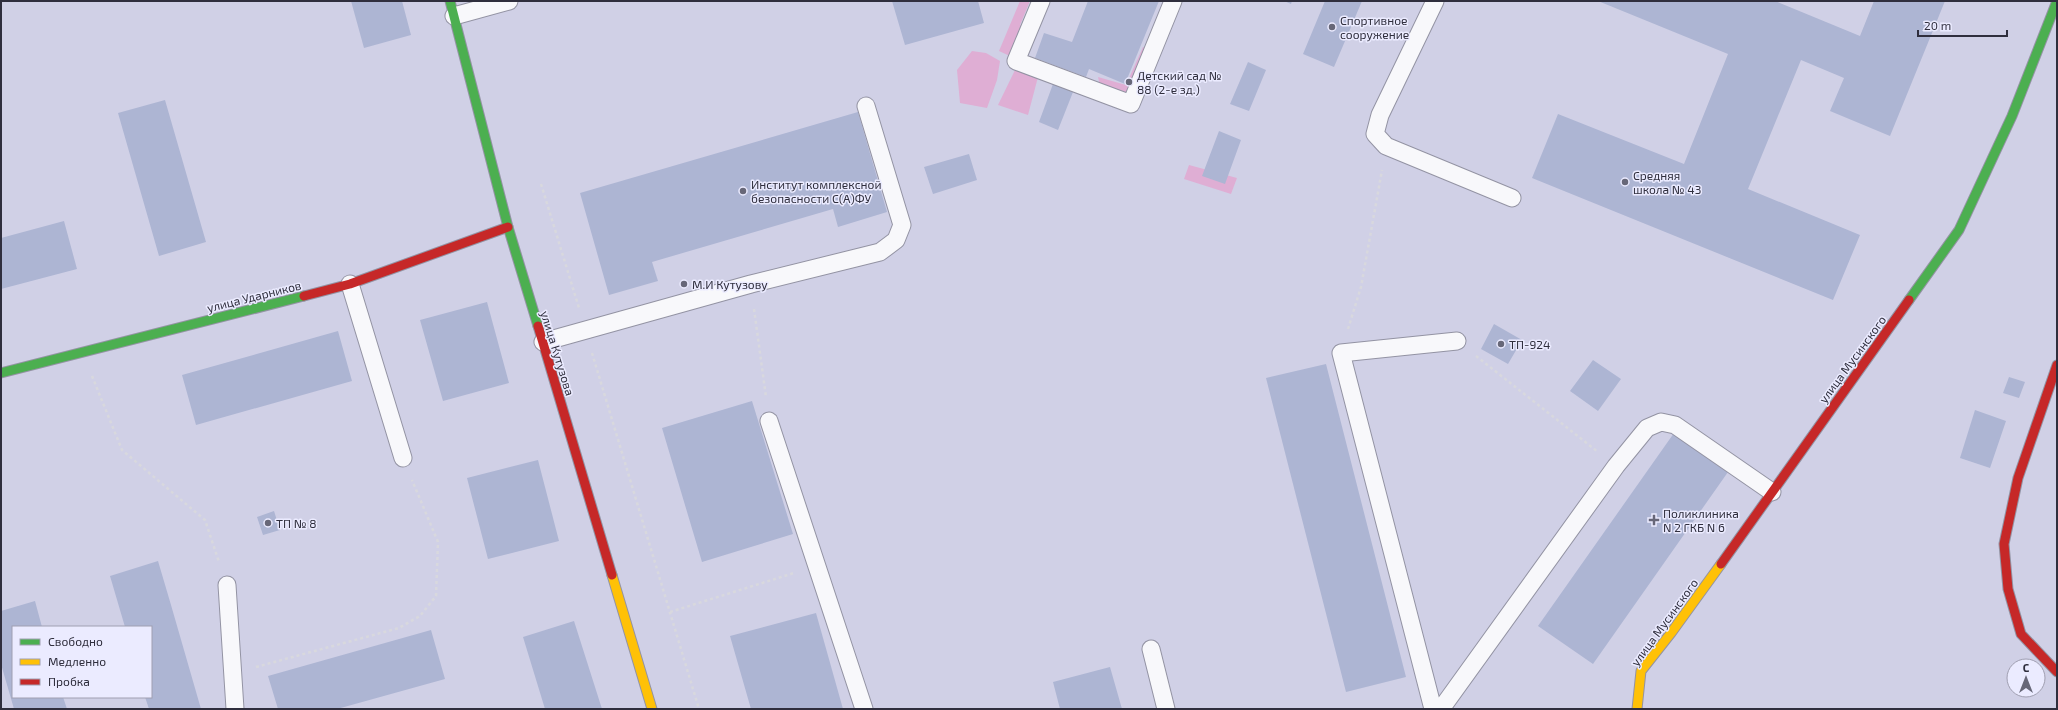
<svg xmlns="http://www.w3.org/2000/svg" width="2058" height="710" font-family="'Exo 2',sans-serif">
	<rect width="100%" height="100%" fill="#d0d0e6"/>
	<path fill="#dfaed4" d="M 1020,1 L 1030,1 L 1020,25 L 1025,27 L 1012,57 L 999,51 Z
		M 1143,47 L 1148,49 L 1132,95 L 1100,86 L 1098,77 L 1126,85 Z
		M 972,51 L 986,53 L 1000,61 L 997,80 L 987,108 L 960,103 L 957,70 Z
		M 1015,70 L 1038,77 L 1028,115 L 998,105 Z
		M 1189,165 L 1237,178 L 1231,194 L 1184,179 Z"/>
	<path fill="#adb5d3" d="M 351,1 L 402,1 L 411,35 L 364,48 Z
		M 892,1 L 978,1 L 984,23 L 905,45 Z
		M 1088,1 L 1159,1 L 1125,84 L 1089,69 L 1086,77 L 1035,58 L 1044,33 L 1072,42 Z
		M 1284,1 L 1292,1 L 1291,4 Z
		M 1325,1 L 1362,1 L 1334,67 L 1303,54 Z
		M 1598,1 L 1775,1 L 1860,36 L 1874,1 L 1945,1 L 1890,136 L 1830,111 L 1844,78 L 1801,60 L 1748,189 L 1860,235 L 1833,300 L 1532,178 L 1558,114 L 1684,164 L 1728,54 Z
		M 1248,62 L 1266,70 L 1249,111 L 1230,104 Z
		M 1053,84 L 1073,92 L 1058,130 L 1039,122 Z
		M 165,100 L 206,242 L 159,256 L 118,113 Z
		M 858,112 L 887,212 L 838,227 L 833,209 L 652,262 L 658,281 L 609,295 L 580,193 Z
		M 1219,131 L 1241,140 L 1225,184 L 1202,176 Z
		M 969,154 L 977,180 L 933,194 L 924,167 Z
		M 64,221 L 77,269 L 1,289 L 1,238 Z
		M 487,302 L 509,383 L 443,401 L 420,320 Z
		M 1494,324 L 1522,340 L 1508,364 L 1481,349 Z
		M 338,331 L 352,381 L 196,425 L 182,375 Z
		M 1593,360 L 1621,379 L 1598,411 L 1570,391 Z
		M 1326,364 L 1406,677 L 1346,692 L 1266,378 Z
		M 2009,377 L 2025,382 L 2019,398 L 2003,393 Z
		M 752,401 L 793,534 L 702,562 L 662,428 Z
		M 1975,410 L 2006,421 L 1990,468 L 1960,458 Z
		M 1674,433 L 1728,472 L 1593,664 L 1538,626 Z
		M 538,460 L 559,541 L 488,559 L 467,478 Z
		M 274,511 L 280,530 L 263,535 L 257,517 Z
		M 158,561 L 171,605 L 201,709 L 149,709 L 145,697 L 151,697 L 151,627 L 125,627 L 110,576 Z
		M 35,601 L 42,627 L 13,627 L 13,697 L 63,697 L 67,709 L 14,709 L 1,664 L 1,611 Z
		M 816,613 L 843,709 L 751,709 L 730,636 Z
		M 574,621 L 602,709 L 545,709 L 523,637 Z
		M 431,630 L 445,679 L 337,709 L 278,709 L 268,676 Z
		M 1110,667 L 1122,709 L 1060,709 L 1053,682 Z"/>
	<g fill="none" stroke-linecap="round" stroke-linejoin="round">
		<defs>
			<path id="lane" d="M 1041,1 L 1016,61 L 1131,104 L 1173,1
				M 1435,1 L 1380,115 L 1375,134 L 1386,146 L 1512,198
				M 454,16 L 509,1
				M 350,284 L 403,458
				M 543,342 L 751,284 L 880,252 L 896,240 L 902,225 L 866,106
				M 769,421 L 864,709
				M 227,585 L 235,709
				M 1151,649 L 1166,709
				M 1433,709 L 1341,353 L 1457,341
				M 1441,709 L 1616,466 L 1647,428 L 1661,422 L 1675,425 L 1772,492"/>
			<path id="fast" d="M 450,1 L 508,227 L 538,326
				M 1909,300 L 1959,230 L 2012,116 L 2057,1
				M 1,373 L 304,296"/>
			<path id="slow" d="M 612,575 L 652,709
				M 1637,709 L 1641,671 L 1671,633 L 1721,564"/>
			<path id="jam" d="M 304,296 L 350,284 L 508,227
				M 538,326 L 612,575
				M 2057,365 L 2018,478 L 2004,544 L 2008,589 L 2021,634 L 2057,672
				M 1721,564 L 1909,300"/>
		</defs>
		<use href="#lane" stroke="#9393a3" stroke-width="19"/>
		<use href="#fast" stroke="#9393a3" stroke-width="11"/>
		<use href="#slow" stroke="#9393a3" stroke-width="11"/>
		<use href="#jam" stroke="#9393a3" stroke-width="11"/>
		<path stroke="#d8d8de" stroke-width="2.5" stroke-dasharray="3 3" stroke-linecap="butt" d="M 541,184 L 579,308
			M 754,309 L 766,397
			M 1348,329 L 1361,287 L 1382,170
			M 592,353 L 699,709
			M 1476,356 L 1598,452
			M 92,376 L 122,450 L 205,520 L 219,562
			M 670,612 L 794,573
			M 256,667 L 399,628 L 420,616 L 436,596 L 438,542 L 412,480"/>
		<use href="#lane" stroke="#f8f8fb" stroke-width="17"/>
		<use href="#fast" stroke="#4caf50" stroke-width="9"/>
		<use href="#slow" stroke="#ffc107" stroke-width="9"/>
		<use href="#jam" stroke="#c62828" stroke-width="9"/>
	</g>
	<g fill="#676778" stroke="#ebebff" stroke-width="1.5">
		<circle cx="1332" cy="27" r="4"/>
		<circle cx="1129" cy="82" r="4"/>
		<circle cx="1625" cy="182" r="4"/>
		<circle cx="743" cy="191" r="4"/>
		<circle cx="684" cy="284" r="4"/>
		<circle cx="1501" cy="344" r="4"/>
		<path d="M1652 514h4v4h4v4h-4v4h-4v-4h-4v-4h4z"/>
		<circle cx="268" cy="523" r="4"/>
	</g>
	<g text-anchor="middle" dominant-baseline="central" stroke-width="3" stroke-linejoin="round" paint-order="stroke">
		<g font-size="12" fill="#2f2e3d" stroke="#ebebff" text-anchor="start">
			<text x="1340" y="20">Спортивное<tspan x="1340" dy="14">сооружение</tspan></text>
			<text x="1137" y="75">Детский сад №<tspan x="1137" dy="14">88 (2-е зд.)</tspan></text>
			<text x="1633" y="175">Средняя<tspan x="1633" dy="14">школа № 43</tspan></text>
			<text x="751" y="184">Институт комплексной<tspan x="751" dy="14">безопасности С(А)ФУ</tspan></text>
			<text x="692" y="284">М.И Кутузову</text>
			<text x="1509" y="344">ТП-924</text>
			<text x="1663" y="513">Поликлиника<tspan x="1663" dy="14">N 2 ГКБ N 6</tspan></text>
			<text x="276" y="523">ТП № 8</text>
		</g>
		<g font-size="12" fill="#2f2e3d" stroke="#ebebff">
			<text transform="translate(254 296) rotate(-14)">улица Ударников</text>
			<text transform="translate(558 353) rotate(73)">улица Кутузова</text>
			<text transform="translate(1852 359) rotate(-54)">улица Мусинского</text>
			<text transform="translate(1664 622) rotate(-54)">улица Мусинского</text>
		</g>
	</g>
	<rect width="2058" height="710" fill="none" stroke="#2f2e3d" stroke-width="4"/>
	<rect x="12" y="626" width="140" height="72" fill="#ebebff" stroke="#a09fb1"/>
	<rect x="20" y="639" width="20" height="6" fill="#4caf50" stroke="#a09fb1"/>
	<text x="48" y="646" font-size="12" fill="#2f2e3d">Свободно</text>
	<rect x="20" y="659" width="20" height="6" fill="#ffc107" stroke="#a09fb1"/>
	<text x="48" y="666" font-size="12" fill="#2f2e3d">Медленно</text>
	<rect x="20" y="679" width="20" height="6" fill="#c62828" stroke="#a09fb1"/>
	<text x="48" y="686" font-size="12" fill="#2f2e3d">Пробка</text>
	<g transform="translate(2026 678)"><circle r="19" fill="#ebebff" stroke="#a09fb1"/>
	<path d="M0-3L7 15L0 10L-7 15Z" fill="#676778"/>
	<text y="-6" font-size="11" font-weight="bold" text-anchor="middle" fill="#2f2e3d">С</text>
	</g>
	<path d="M1918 30v6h89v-6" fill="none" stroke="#2f2e3d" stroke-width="2"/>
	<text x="1924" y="30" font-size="12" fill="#2f2e3d" stroke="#ebebff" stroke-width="3" paint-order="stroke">20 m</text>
</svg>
